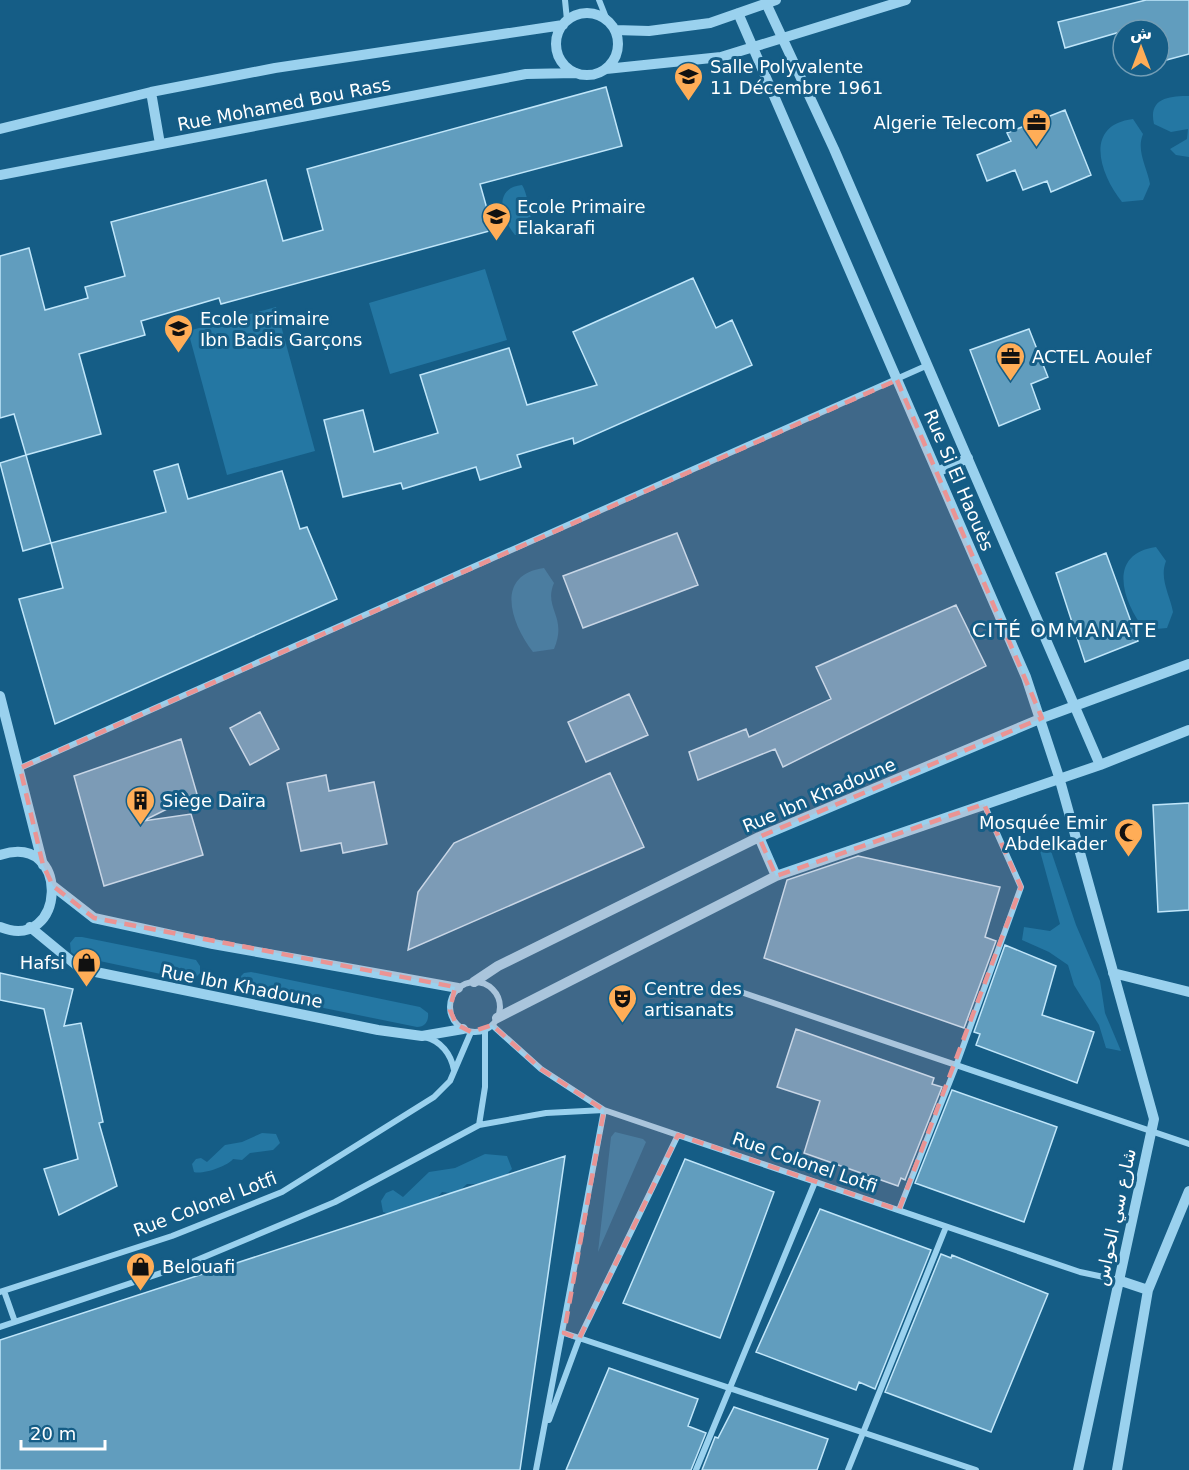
<svg xmlns="http://www.w3.org/2000/svg" width="1189" height="1470" font-family="'DejaVu Sans',Vazirmatn,sans-serif">
	<rect width="100%" height="100%" fill="#155d86"/>
	<path fill="#2477a3" d="M 1189,96 L 1189,157 L 1176,155 L 1170,149 L 1187,139 L 1188,129 L 1171,132 L 1154,124 C 1148,98 1169,96 1189,96 Z
		M 1133,119 L 1143,134 C 1136,151 1147,167 1150,184 L 1143,200 L 1122,202 C 1100,175 1083,125 1133,119 Z
		M 522,185 C 527,192 530,213 532,224 L 528,233 L 515,235 C 502,219 492,188 522,185 Z
		M 485,269 L 507,340 L 390,374 L 369,303 Z
		M 276,307 L 315,451 L 227,475 L 188,331 Z
		M 1156,547 L 1166,561 C 1159,579 1170,595 1173,612 L 1167,628 L 1145,630 C 1123,603 1106,554 1156,547 Z
		M 544,568 L 554,583 C 543,609 568,616 554,649 L 533,652 C 511,624 494,575 544,568 Z
		M 1049,845 L 1076,925 L 1100,981 L 1105,1013 L 1121,1051 L 1106,1048 L 1099,1025 L 1074,985 L 1068,965 L 1049,952 L 1022,940 L 1024,927 L 1050,931 L 1060,924 L 1040,851 Z
		M 82,937 L 196,960 L 200,966 L 200,973 L 195,978 L 189,980 L 76,956 L 71,952 L 70,943 L 75,937 Z
		M 251,972 L 420,1007 L 428,1013 C 429,1021 425,1027 417,1027 L 245,992 L 240,988 L 239,978 L 244,973 Z
		M 615,1132 L 643,1139 L 646,1142 L 598,1252 L 611,1137 Z
		M 262,1133 L 276,1134 L 280,1143 L 273,1150 L 250,1153 L 242,1160 L 233,1159 C 228,1166 202,1175 194,1172 L 192,1164 L 196,1159 L 201,1158 L 207,1162 L 225,1145 L 242,1142 Z
		M 485,1154 L 507,1156 L 512,1169 C 499,1183 487,1184 467,1184 L 456,1194 L 442,1192 C 431,1206 400,1218 383,1212 L 381,1201 L 386,1193 L 393,1190 L 403,1197 L 429,1172 L 455,1168 Z"/>
	<path fill="#619dbe" stroke="#c0e6fa" stroke-width="1.5" d="M 1146,0 L 1189,0 L 1189,54 L 1159,62 L 1159,30 L 1123,30 L 1123,42 L 1120,32 L 1065,48 L 1058,22 Z
		M 606,87 L 622,146 L 480,184 L 493,230 L 221,304 L 219,298 L 141,321 L 145,335 L 79,354 L 101,434 L 26,455 L 14,414 L 0,418 L 0,256 L 29,248 L 45,310 L 88,298 L 85,287 L 125,276 L 111,222 L 266,180 L 283,241 L 323,230 L 307,169 Z
		M 1065,110 L 1091,175 L 1051,192 L 1047,181 L 1023,190 L 1015,170 L 987,181 L 977,155 L 1011,141 L 1007,133 Z
		M 693,278 L 716,328 L 732,320 L 752,365 L 574,444 L 573,438 L 517,455 L 521,467 L 480,480 L 476,467 L 403,489 L 401,483 L 343,497 L 324,420 L 363,410 L 374,452 L 438,433 L 420,375 L 509,348 L 527,405 L 597,385 L 573,332 Z
		M 1029,329 L 1048,377 L 1031,384 L 1040,409 L 999,426 L 970,350 Z
		M 26,455 L 51,543 L 23,551 L 0,463 Z
		M 178,464 L 188,499 L 282,471 L 300,529 L 307,527 L 337,599 L 55,724 L 19,599 L 63,588 L 51,543 L 166,512 L 154,471 Z
		M 677,533 L 698,585 L 583,628 L 563,576 Z
		M 1106,553 L 1138,641 L 1085,662 L 1056,573 Z
		M 956,605 L 986,666 L 783,767 L 775,749 L 698,780 L 689,752 L 746,729 L 749,737 L 831,699 L 816,667 Z
		M 629,694 L 648,735 L 586,762 L 568,722 Z
		M 260,712 L 279,749 L 250,765 L 230,728 Z
		M 181,739 L 197,794 L 143,821 L 191,814 L 203,855 L 104,886 L 74,776 Z
		M 610,773 L 644,847 L 408,950 L 418,892 L 454,843 Z
		M 326,775 L 329,791 L 374,782 L 387,844 L 343,853 L 341,843 L 301,851 L 287,783 Z
		M 1189,803 L 1189,910 L 1158,912 L 1153,805 Z
		M 858,856 L 1000,887 L 985,937 L 996,941 L 964,1028 L 764,958 L 787,880 Z
		M 1005,945 L 1056,966 L 1042,1015 L 1094,1032 L 1077,1083 L 976,1045 L 980,1034 L 974,1032 Z
		M 0,973 L 73,989 L 64,1026 L 81,1023 L 103,1122 L 99,1123 L 117,1186 L 59,1215 L 44,1169 L 78,1159 L 44,1009 L 0,1000 Z
		M 796,1029 L 934,1078 L 932,1084 L 942,1087 L 905,1180 L 901,1178 L 898,1186 L 804,1153 L 820,1101 L 777,1087 Z
		M 952,1090 L 1057,1127 L 1024,1222 L 915,1183 Z
		M 565,1156 L 520,1470 L 0,1470 L 0,1340 Z
		M 685,1159 L 774,1192 L 720,1338 L 623,1303 Z
		M 820,1209 L 931,1250 L 875,1389 L 859,1382 L 856,1390 L 756,1352 Z
		M 941,1254 L 951,1258 L 952,1255 L 1048,1294 L 991,1432 L 885,1392 Z
		M 609,1368 L 698,1399 L 688,1426 L 706,1433 L 691,1470 L 566,1470 Z
		M 734,1407 L 828,1439 L 817,1470 L 702,1470 L 715,1437 L 718,1438 Z"/>
	<g fill="none" stroke-linecap="round" stroke-linejoin="round">
		<path stroke="#9ad1ee" stroke-width="6" d="M 565,0 L 567,20
			M 599,0 L 607,20
			M 20,768 L 928,365
			M450 1007a25 25 0 1 1 50 0a25 25 0 1 1-50 0Z
			M 732,989 L 1189,1144
			M 492,1025 L 541,1069 L 604,1110
			M 425,1037 C 441,1041 451,1054 454,1070
			M 479,1125 L 485,1087 L 485,1029
			M 899,1210 L 956,1066 L 1021,887 L 984,804
			M 4,1291 L 15,1322
			M 0,1292 L 172,1236 L 282,1192 L 434,1097 L 450,1081 L 471,1032
			M 0,1327 L 185,1265 L 297,1218 L 335,1202 L 479,1125 L 546,1113 L 604,1110 L 1080,1272 L 1118,1280
			M 564,1333 L 976,1470
			M 549,1420 L 579,1339 L 678,1135
			M 536,1470 L 604,1110
			M 696,1470 L 815,1182
			M 848,1470 L 946,1227"/>
		<path stroke="#9ad1ee" stroke-width="10" d="M 766,3 L 834,149 L 1100,765
			M556 44a31 31 0 1 1 62 0a31 31 0 1 1-62 0Z
			M 738,13 L 1026,677 L 1059,777 L 1154,1119 L 1078,1470
			M 615,30 L 649,31 L 710,23 L 776,0
			M 606,69 L 721,57 L 906,0
			M 151,92 L 160,144
			M 0,129 L 151,92 L 275,68 L 563,25
			M 0,175 L 526,74 L 576,73
			M 937,472 L 968,458
			M 0,696 L 43,865
			M 759,837 L 776,876
			M 0,855 C 72,831 66,954 0,927
			M 53,886 L 94,918 L 213,944 L 458,988
			M 30,927 L 81,969 L 378,1030 L 422,1036 L 463,1029
			M 1113,973 L 1189,992
			M 474,982 L 498,966 L 759,837 L 1042,718 L 1189,664
			M 497,1018 L 776,876 L 1100,765 L 1189,730
			M 1118,1280 L 1148,1290
			M 1117,1470 L 1148,1290 L 1189,1191"/>
	</g>
	<path fill="#ea9494" fill-opacity="0.2" stroke="#ea9494" stroke-width="4.5" stroke-dasharray="12 8" stroke-linejoin="round" d="M 897,380 L 1042,718 L 759,837 L 776,876 L 984,804 L 1021,887 L 899,1210 L 678,1135 L 579,1339 L 564,1333 L 604,1110 L 541,1069 L 492,1025 L 471,1032 L 456,1024 L 450,1010 L 455,987 L 94,918 L 53,886 L 43,865 L 20,768 Z"/>
	<defs>
		<symbol id="school-pin" viewBox="-11 -11 22 30"><path d="M0 17L-7.5 6A9.5 9.5 0 1 1 7.5 6Z" fill="#ffad57" stroke="#155d86"/><path d="M0-5L7-2L0 1L-7-2ZM-4 1L0 2.5L4 1V4Q0 6-4 4Z" fill="#111"/></symbol>
		<symbol id="office-pin" viewBox="-11 -11 22 30"><path d="M0 17L-7.5 6A9.5 9.5 0 1 1 7.5 6Z" fill="#ffad57" stroke="#155d86"/><path d="M-6-3h4V-5.5h4V-3h4V5H-6ZM-1-4.5V-3h2v-1.5ZM-6 0V1H6V0Z" fill="#111"/></symbol>
		<symbol id="building-pin" viewBox="-11 -11 22 30"><path d="M0 17L-7.5 6A9.5 9.5 0 1 1 7.5 6Z" fill="#ffad57" stroke="#155d86"/><path d="M-4-6H4V6H1V3H-1V6H-4ZM-2.5-4.3h1.7v1.8h-1.7ZM.8-4.3h1.7v1.8H.8ZM-2.5-1h1.7V.8h-1.7ZM.8-1h1.7V.8H.8Z" fill="#111"/></symbol>
		<symbol id="mosque-pin" viewBox="-11 -11 22 30"><path d="M0 17L-7.5 6A9.5 9.5 0 1 1 7.5 6Z" fill="#ffad57" stroke="#155d86"/><path d="M3.5-4.9A6 6 0 1 0 3.5 4.9A5 5 0 1 1 3.5-4.9Z" fill="#111"/></symbol>
		<symbol id="shop-pin" viewBox="-11 -11 22 30"><path d="M0 17L-7.5 6A9.5 9.5 0 1 1 7.5 6Z" fill="#ffad57" stroke="#155d86"/><path d="M-5-2.5h2.3a2.7 3.5 0 0 1 5.4 0H5L5.5 6h-11ZM-1.5-2.5h3a1.5 2.3 0 0 0-3 0Z" fill="#111"/></symbol>
		<symbol id="theatre-pin" viewBox="-11 -11 22 30"><path d="M0 17L-7.5 6A9.5 9.5 0 1 1 7.5 6Z" fill="#ffad57" stroke="#155d86"/><path d="M-5-5.5Q0-4 5-5.5V0Q5 5 0 6Q-5 5-5 0ZM-3.3-2.5H-1v1.5H-3.3ZM1-2.5H3.3v1.5H1ZM-2.8 1Q0 5.5 2.8 1Z" fill="#111"/></symbol>
	</defs>
	<g fill-rule="evenodd">
		<use href="#school-pin" x="672" y="60" width="33" height="45"/>
		<use href="#office-pin" x="1020" y="106" width="33" height="45"/>
		<use href="#school-pin" x="480" y="200" width="33" height="45"/>
		<use href="#school-pin" x="162" y="312" width="33" height="45"/>
		<use href="#office-pin" x="994" y="340" width="33" height="45"/>
		<use href="#building-pin" x="124" y="784" width="33" height="45"/>
		<use href="#mosque-pin" x="1112" y="816" width="33" height="45"/>
		<use href="#shop-pin" x="70" y="946" width="33" height="45"/>
		<use href="#theatre-pin" x="606" y="982" width="33" height="45"/>
		<use href="#shop-pin" x="124" y="1250" width="33" height="45"/>
	</g>
	<g text-anchor="middle" dominant-baseline="central" stroke-width="6" stroke-linejoin="round" paint-order="stroke">
		<g font-size="18" fill="#fff" stroke="#155d86" text-anchor="start">
			<text x="710" y="66">Salle Polyvalente<tspan x="710" dy="21">11 Décembre 1961</tspan></text>
			<text x="1016" y="122" text-anchor="end">Algerie Telecom</text>
			<text x="517" y="206">Ecole Primaire<tspan x="517" dy="21">Elakarafi</tspan></text>
			<text x="200" y="318">Ecole primaire<tspan x="200" dy="21">Ibn Badis Garçons</tspan></text>
			<text x="1032" y="356">ACTEL Aoulef</text>
			<text x="162" y="800">Siège Daïra</text>
			<text x="1107" y="822" text-anchor="end">Mosquée Emir<tspan x="1107" dy="21">Abdelkader</tspan></text>
			<text x="65" y="962" text-anchor="end">Hafsi</text>
			<text x="644" y="988">Centre des<tspan x="644" dy="21">artisanats</tspan></text>
			<text x="162" y="1266">Belouafi</text>
		</g>
		<g font-size="18" fill="#fff" stroke="#155d86">
			<text transform="translate(284 104) rotate(-11)">Rue Mohamed Bou Rass</text>
			<text transform="translate(959 480) rotate(67)">Rue Si El Haouès</text>
			<text transform="translate(819 795) rotate(-23)">Rue Ibn Khadoune</text>
			<text transform="translate(242 986) rotate(11)">Rue Ibn Khadoune</text>
			<text transform="translate(805 1162) rotate(19)">Rue Colonel Lotfi</text>
			<text transform="translate(205 1204) rotate(-21)">Rue Colonel Lotfi</text>
			<text transform="translate(1115 1217) rotate(-78)">شارع سي الحواس</text>
		</g>
		<g font-size="20" letter-spacing="1.5" fill="#fff" stroke="#155d86">
			<text x="1065" y="630">CITÉ OMMANATE</text>
		</g>
	</g>
	<g transform="translate(1141 48)"><circle r="28" fill="#155d86" stroke="#739eb6" stroke-width="1.5"/>
	<path d="M0-4.5L10 22L0 15L-10 22Z" fill="#ffad57"/>
	<text y="-9" font-size="16" font-weight="bold" text-anchor="middle" fill="#ffffff">ش</text>
	</g>
	<path d="M21 1440v9h84v-9" fill="none" stroke="#ffffff" stroke-width="3"/>
	<text x="30" y="1440" font-size="18" fill="#ffffff" stroke="#155d86" stroke-width="4.5" paint-order="stroke">20 m</text>
</svg>
